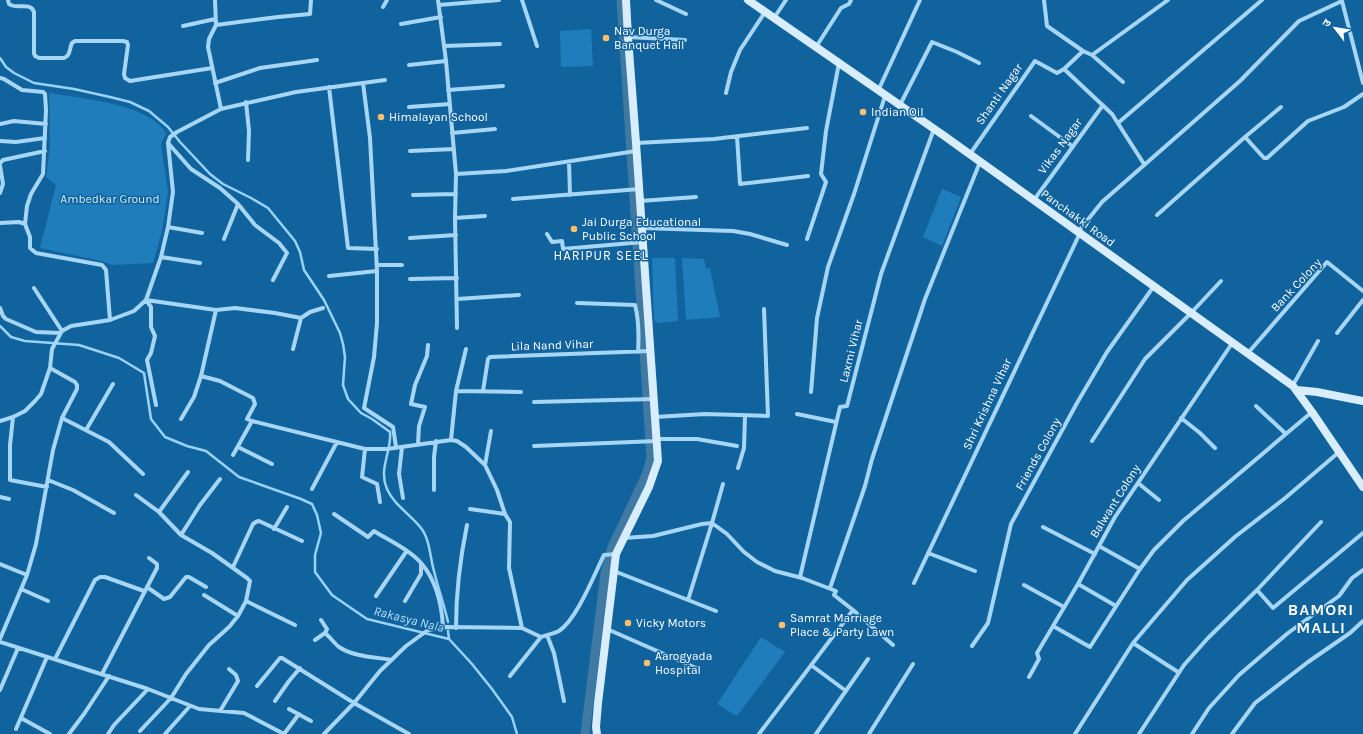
<svg xmlns="http://www.w3.org/2000/svg" width="1363" height="734" font-family="Karla,'Noto Sans Devanagari',sans-serif">
	<rect width="100%" height="100%" fill="#11639e"/>
	<path fill="#207dbb" d="M 591,29 L 593,66 L 561,67 L 560,31 Z
		M 49,93 C 80,98 150,104 166,133 L 161,144 L 168,192 L 162,231 L 153,263 L 112,265 L 101,261 L 40,248 L 56,185 L 46,177 L 50,147 Z
		M 942,189 L 961,197 L 942,246 L 923,237 Z
		M 652,258 L 675,258 L 678,321 L 659,323 L 654,321 Z
		M 682,258 L 704,259 L 706,269 L 710,268 L 720,317 L 686,320 Z
		M 761,637 L 785,652 L 737,716 L 717,704 Z"/>
	<g fill="none" stroke-linecap="round" stroke-linejoin="round">
		<path stroke="#99d3f8" stroke-width="2.5" d="M 0,58 L 6,67 L 14,73 L 34,83 L 74,89 L 110,97 L 130,102 L 149,111 L 168,127 L 180,142 L 210,174 L 223,184 L 251,198 L 268,208 L 295,241 L 300,252 L 304,270 L 324,300 L 340,333 L 343,344 L 345,357 L 343,385 L 348,399 L 361,413 L 372,419 L 390,432 C 392,451 378,469 387,489 C 394,505 410,514 421,528 C 430,539 430,558 434,571 C 438,588 444,604 448,622
			M 0,326 L 11,337 L 25,341 L 79,345 L 119,358 L 144,373 L 151,419 L 165,437 L 187,446 L 206,451 L 239,477 L 301,499 L 312,504 L 317,515 L 321,533 L 315,555 L 315,572 L 332,595 L 367,619 L 449,639 L 472,664 L 492,689 L 512,717 L 517,734
			M 448,631 L 449,639"/>
		<path stroke="#407aa3" stroke-width="9" d="M 585,734 L 605,573 L 612,547 L 646,475 L 651,458 L 621,0"/>
		<path stroke="#a7d6f5" stroke-width="4" d="M 8,0 L 9,4 C 17,10 30,1 34,12 L 34,53 L 35,56 L 39,58 L 64,58 C 71,55 69,49 72,43 L 75,41 L 123,41 L 127,42 L 128,45 L 124,74 L 125,78 L 130,81 L 212,68
			M 215,0 L 216,25 L 209,39 L 208,47 L 221,109
			M 438,0 L 446,61 L 456,174 L 455,218 L 457,328
			M 522,0 L 537,46
			M 656,0 L 686,14
			M 1044,0 L 1047,26 L 1083,51
			M 1342,1 L 1363,83
			M 439,5 L 499,0
			M 383,7 L 387,0
			M 774,18 L 786,0
			M 401,24 L 441,17
			M 216,25 L 278,17 L 310,14 L 311,0
			M 183,26 L 215,19
			M 628,37 L 685,40
			M 444,46 L 500,44
			M 816,47 L 841,8 L 849,4 L 851,0
			M 1092,55 L 1123,82
			M 409,65 L 446,61
			M 1064,69 L 1112,114 L 1144,164
			M 0,78 L 4,79 L 22,90 L 43,92 L 45,94 L 46,110 L 43,174 L 31,194 L 27,206 L 25,224
			M 215,83 L 260,68 L 317,60
			M 363,83 L 370,138 L 377,271 L 377,323 L 374,357 L 364,408 L 393,427 L 396,447
			M 329,87 L 348,248 L 377,249
			M 448,90 L 503,86
			M 878,91 L 920,0
			M 726,93 L 731,72 L 740,50 L 765,12
			M 246,102 L 249,131 L 248,160
			M 900,105 L 932,42 L 957,52 L 979,63
			M 409,107 L 450,104
			M 1031,116 L 1072,146
			M 1118,123 L 1262,0
			M 0,124 L 14,121 L 46,124
			M 452,133 L 495,129
			M 737,136 L 740,184 L 808,176
			M 1245,137 L 1281,107
			M 0,141 L 16,142 L 45,138
			M 168,143 L 191,169 L 220,188 L 238,204 L 255,225 L 279,243 L 287,253 L 273,280
			M 636,143 L 714,139 L 807,128
			M 410,151 L 454,149
			M 970,154 L 1035,61 L 1057,73 L 1064,69 L 1083,51 L 1092,55 L 1168,0
			M 569,162 L 570,195
			M 0,163 L 3,160 L 45,151
			M 0,165 L 3,184 L 0,193
			M 456,174 L 506,171 L 636,151
			M 413,195 L 456,194
			M 513,199 L 640,189
			M 1034,200 L 1103,105
			M 640,201 L 696,197
			M 1157,215 L 1245,137 L 1264,158 L 1267,158 L 1308,121 L 1344,107 L 1363,94
			M 455,218 L 485,216
			M 0,223 L 19,222 L 25,224 L 30,237 L 30,248 L 36,253 L 102,265 L 106,270 L 110,320
			M 168,227 L 202,233
			M 642,228 L 733,231 L 750,234 L 787,245
			M 1078,232 L 1102,202 L 1240,81 L 1299,21 L 1342,1 L 1341,0
			M 547,234 L 552,242 L 562,241 L 563,249 L 643,242
			M 410,238 L 456,235
			M 224,239 L 238,204
			M 807,239 L 826,182 L 821,174 L 826,131 L 839,63
			M 161,257 L 200,263
			M 377,265 L 402,265
			M 329,276 L 377,271
			M 410,279 L 457,278
			M 34,288 L 62,331
			M 457,299 L 519,295
			M 146,300 L 216,310 L 235,308 L 275,313 L 301,318 L 310,312 L 323,308
			M 146,300 L 151,307 L 151,327 L 155,336 L 151,353 L 147,360 L 156,405
			M 577,303 L 635,305 C 639,320 639,336 638,352
			M 0,308 L 3,316 L 6,319 L 36,332 L 61,333
			M 1337,333 L 1363,300
			M 293,349 L 301,318
			M 1248,353 L 1327,262 L 1363,291
			M 201,376 L 220,381 L 253,398 L 255,404 L 247,419 L 252,421 L 365,449 L 387,449 L 451,440 L 457,441 L 466,447 L 485,465 L 497,490 L 505,514 L 510,522 L 509,568 L 522,628
			M 1293,385 L 1318,341
			M 456,391 L 521,392
			M 483,391 L 488,359 L 490,357 L 650,351
			M 811,392 L 817,318 L 828,267 L 854,194 L 885,96
			M 534,402 L 654,399
			M 1256,406 L 1286,434
			M 797,414 L 836,422
			M 13,417 L 10,445 L 10,480 L 47,487
			M 655,417 L 705,414 L 768,416 L 764,309
			M 62,418 L 109,442 L 143,474
			M 1181,418 L 1200,433 L 1215,448
			M 181,419 L 194,397 L 201,376 L 216,310
			M 0,421 L 13,417 L 25,411 L 35,401 L 41,394 L 50,368 L 52,349 L 62,331 L 71,326 L 110,320 L 134,311 L 146,300 L 161,257 L 168,227 L 173,192 L 168,143 L 170,137 L 177,132 L 221,109 L 296,92 L 385,80
			M 86,430 L 113,384
			M 657,439 L 697,439 L 737,446
			M 451,440 L 456,391 L 466,349
			M 1092,441 L 1145,359 L 1191,313 L 1221,281
			M 418,444 L 419,426 L 425,407 L 411,404 L 415,385 L 427,356 L 428,345
			M 534,446 L 657,441
			M 238,447 L 272,464
			M 402,447 L 399,474 L 403,498
			M 365,449 L 362,477 L 377,484 L 380,502
			M 233,455 L 252,421
			M 485,465 L 491,431
			M 738,468 L 744,448 L 745,416
			M 48,480 L 73,490 L 114,513
			M 1138,483 L 1159,500
			M 312,489 L 337,442
			M 434,490 L 434,457 L 436,441
			M 136,495 L 159,512 L 181,535 L 212,553 L 247,578 L 250,581 L 246,601 L 238,616 L 229,627 L 209,645 L 186,674 L 171,698 L 140,731
			M 0,497 L 9,499
			M 470,509 L 505,514
			M 159,512 L 188,472
			M 334,514 L 368,537 L 374,531 C 390,541 410,550 422,564 C 436,581 442,606 443,628
			M 1043,527 L 1095,554
			M 274,529 L 287,507
			M 181,535 L 200,505 L 220,479
			M 624,538 L 653,536 L 702,524 L 712,523 L 727,534 L 744,552 L 757,562 L 775,571 L 802,578 L 836,591 L 834,595 L 853,610 L 893,645
			M 1099,546 L 1140,569
			M 928,553 L 975,571
			M 0,564 L 27,575
			M 233,567 L 253,524 L 256,522 L 259,521 L 302,541
			M 614,571 L 716,611
			M 800,577 L 840,407 L 847,406 L 881,274 L 934,129
			M 914,583 L 1080,233
			M 1078,584 L 1116,606
			M 1024,585 L 1064,607
			M 147,587 L 164,599 L 170,597 L 186,577 L 189,577 L 206,587
			M 830,588 L 865,486 L 872,459 L 925,299 L 980,162
			M 21,589 L 48,601
			M 1257,590 L 1321,522
			M 204,595 L 238,616
			M 376,596 L 406,552
			M 688,600 L 712,523 L 723,484
			M 246,601 L 295,625
			M 405,601 L 421,574 L 421,564
			M 321,620 L 327,629 L 325,633 C 330,637 334,643 339,647 C 354,657 375,657 392,660
			M 1053,626 L 1090,647 L 1140,569 L 1154,550 L 1183,521 L 1312,412
			M 456,628 C 456,593 460,559 467,525
			M 607,629 L 696,668
			M 547,635 L 554,653 L 564,701
			M 0,639 L 27,575 L 36,544 L 53,450 L 62,418 L 77,389 L 77,385 L 75,382 L 50,368
			M 315,640 L 325,633
			M 0,642 L 148,689 L 199,709 L 244,713 L 284,734
			M 1133,643 L 1178,672
			M 972,646 L 988,623 L 1011,524 L 1077,403 L 1107,352 L 1154,286
			M 55,659 L 95,580 L 100,577 L 105,577 L 144,591
			M 811,665 L 846,691
			M 102,674 L 157,568 L 157,564 L 149,558
			M 510,676 L 541,637
			M 1029,677 L 1039,659 L 1037,653 L 1078,584 L 1115,517 L 1233,342
			M 257,686 L 280,658 L 282,658 L 354,703 L 409,734
			M 0,690 L 18,648
			M 275,701 L 289,681 L 300,668
			M 289,709 L 311,721
			M 220,711 L 238,681 L 236,675 L 229,669
			M 21,718 L 50,734
			M 16,729 L 47,657
			M 69,734 L 84,714 L 109,676
			M 108,734 L 114,725 L 148,689
			M 165,734 L 190,706
			M 284,734 L 299,714
			M 324,734 L 354,703 L 380,671 L 406,646 L 428,630 L 446,627 L 522,628 L 541,637 C 546,635 553,634 559,631 C 577,619 594,575 604,555 L 616,554
			M 759,734 L 853,610
			M 816,734 L 868,659
			M 869,734 L 913,664
			M 1075,734 L 1133,643 L 1187,580 L 1236,536 L 1284,499 L 1339,452
			M 1139,734 L 1184,665 L 1208,638 L 1257,590 L 1273,608 L 1363,533
			M 1192,734 L 1209,708 L 1239,675 L 1288,633 L 1339,596 L 1352,578 L 1363,570
			M 1232,734 L 1255,703 L 1308,662 L 1350,633 L 1363,621"/>
		<path stroke="#d8edfd" stroke-width="8" d="M 748,0 L 943,135 L 1293,386 L 1312,412 L 1363,487
			M 1297,390 L 1317,392 L 1363,401
			M 597,734 L 596,727 L 598,703 L 616,554 L 649,487 L 658,461 L 636,143 L 628,37 L 626,0"/>
	</g>
	<g fill="#ffbf6b" stroke="#11639e" stroke-width="1.5">
		<circle cx="606" cy="38" r="4"/>
		<circle cx="863" cy="112" r="4"/>
		<circle cx="381" cy="117" r="4"/>
		<circle cx="574" cy="229" r="4"/>
		<circle cx="628" cy="623" r="4"/>
		<circle cx="782" cy="625" r="4"/>
		<circle cx="647" cy="663" r="4"/>
	</g>
	<g text-anchor="middle" dominant-baseline="central" stroke-width="3" stroke-linejoin="round" paint-order="stroke">
		<g font-size="12" fill="#fff" stroke="#11639e" text-anchor="start">
			<text x="614" y="31">Nav Durga<tspan x="614" dy="14">Banquet Hall</tspan></text>
			<text x="871" y="112">Indian Oil</text>
			<text x="389" y="117">Himalayan School</text>
			<text x="582" y="222">Jai Durga Educational<tspan x="582" dy="14">Public School</tspan></text>
			<text x="790" y="618">Samrat Marriage<tspan x="790" dy="14">Place &amp; Party Lawn</tspan></text>
			<text x="636" y="623">Vicky Motors</text>
			<text x="655" y="656">Aarogyada<tspan x="655" dy="14">Hospital</tspan></text>
		</g>
		<g font-size="12" fill="#fff" stroke="#11639e">
			<text transform="translate(999 94) rotate(-55)">Shanti Nagar</text>
			<text transform="translate(1060 146) rotate(-54)">Vikas Nagar</text>
			<text transform="translate(1078 218) rotate(36)">Panchakki Road</text>
			<text transform="translate(1296 285) rotate(-47)">Bank Colony</text>
			<text transform="translate(552 345) rotate(-2)">Lila Nand Vihar</text>
			<text transform="translate(851 351) rotate(-76)">Laxmi Vihar</text>
			<text transform="translate(987 404) rotate(-65)">Shri Krishna Vihar</text>
			<text transform="translate(1038 454) rotate(-61)">Friends Colony</text>
			<text transform="translate(1115 501) rotate(-58)">Balwant Colony</text>
		</g>
		<g font-size="12" fill="#d0ecfe" stroke="#11639e">
			<text x="110" y="199">Ambedkar Ground</text>
		</g>
		<g font-size="13" letter-spacing="1" fill="#fff" stroke="#11639e">
			<text x="601" y="255">HARIPUR SEEL</text>
		</g>
		<g font-size="13" font-style="italic" fill="#b4dffb" stroke="#11639e">
			<text transform="translate(409 619) rotate(14)">Rakasya Nala</text>
		</g>
		<g font-size="16" font-weight="bold" letter-spacing="1" fill="#fff" stroke="#11639e">
			<text x="1321" y="609">BAMORI<tspan x="1321" dy="18">MALLI</tspan></text>
		</g>
	</g>
	<g transform="translate(1335 28) rotate(301)" stroke="#11639e" stroke-width="3" paint-order="stroke">
	<path d="M0-3L7 15L0 10L-7 15Z" fill="#ffffff"/>
	<text y="-6" font-size="11" font-weight="bold" text-anchor="middle" fill="#ffffff">उ</text>
	</g>
</svg>
